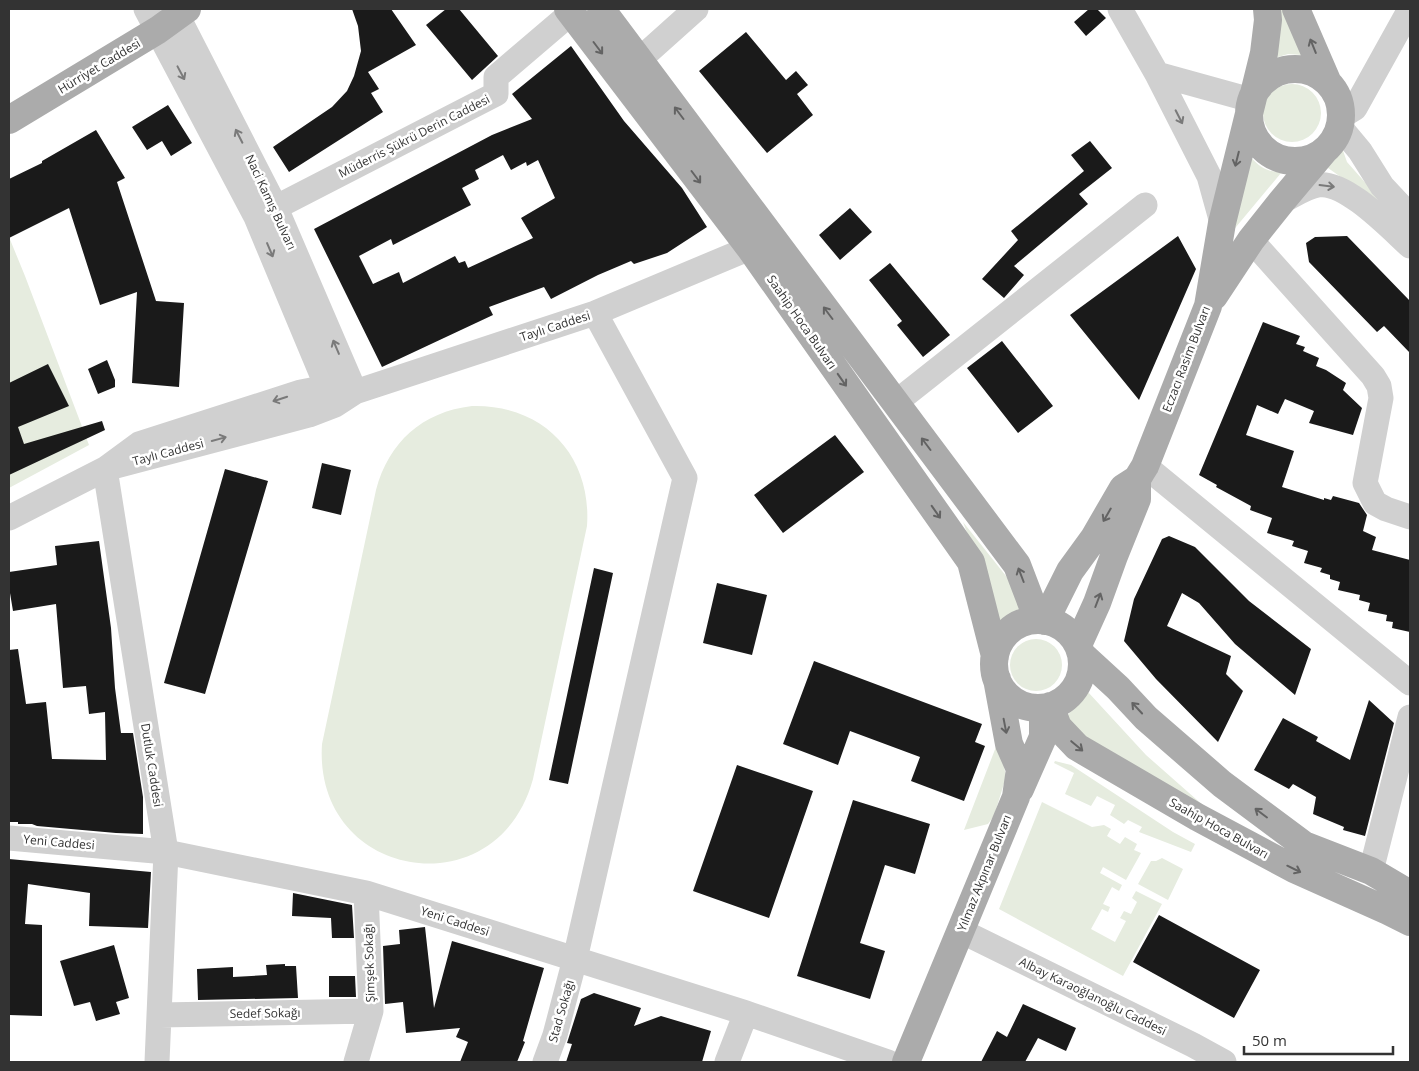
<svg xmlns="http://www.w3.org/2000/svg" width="1419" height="1071" font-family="'Open Sans',sans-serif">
	<rect width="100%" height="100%" fill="#fff"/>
	<path fill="#e6ecdf" d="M 1279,9 L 1282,9 L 1302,55 L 1288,54 L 1275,58 Z
		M1263 113a29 29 0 1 1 58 0a29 29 0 1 1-58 0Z
		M 1341,145 L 1347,162 L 1393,214 L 1321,163 Z
		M 1250,156 C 1255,162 1261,168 1268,170 C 1273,172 1277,171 1281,173 L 1231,233 Z
		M 9,237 L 25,276 L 89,445 L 9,488 Z
		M 472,406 C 543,404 592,455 587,526 L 533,779 C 497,911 313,880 322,744 L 376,490 C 389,442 422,412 472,406 Z
		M 963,522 L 1030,606 L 1001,623 Z
		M1010 665a26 26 0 1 1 52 0a26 26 0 1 1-52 0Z
		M 1088,692 L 1146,755 L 1205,807 L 1060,724 Z
		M 999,739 L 1006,777 L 994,816 L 988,824 L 964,830 Z
		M 1055,761 L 1071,765 L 1173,832 L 1195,844 L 1191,852 L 1139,832 L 1142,827 L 1128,820 L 1124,824 L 1110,815 L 1115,805 L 1097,796 L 1091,806 L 1065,794 L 1074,773 L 1054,763 Z
		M 1042,802 L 1092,827 L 1104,825 L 1111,829 L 1107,836 L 1120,844 L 1125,837 L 1137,844 L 1134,850 L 1141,853 L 1126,880 L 1103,867 L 1100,873 L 1122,885 L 1119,891 L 1112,887 L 1103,904 L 1110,907 L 1108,912 L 1102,909 L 1091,929 L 1115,942 L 1126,921 L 1120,918 L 1124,911 L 1131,914 L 1137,902 L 1132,898 L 1136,891 L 1162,904 L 1123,976 L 999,909 Z
		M 1162,858 L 1183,869 L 1168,900 L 1138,884 L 1151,861 L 1156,861 Z"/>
	<path fill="#1a1a1a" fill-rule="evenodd" d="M 352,9 L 391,9 L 416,45 L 368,72 L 379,89 L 371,93 L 383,112 L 289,172 L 273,147 L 332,107 L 347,91 L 354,76 L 361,51 L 358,26 Z
		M 446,9 L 459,9 L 498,56 L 472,80 L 426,25 Z
		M 1089,9 L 1097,9 L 1106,18 L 1086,36 L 1074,22 Z
		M 746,32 L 786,80 L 796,71 L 808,85 L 797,94 L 813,115 L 767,153 L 699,71 Z
		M 571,46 L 624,121 L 682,188 L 707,227 L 667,253 L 634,264 L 631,261 L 598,275 L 551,299 L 544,287 L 489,307 L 493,315 L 382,367 L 314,229 L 492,135 L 532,119 L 512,94 ZM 503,155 L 511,170 L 526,162 L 527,166 L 538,160 L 555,198 L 521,218 L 533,238 L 468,268 L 465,261 L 459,263 L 455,256 L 403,283 L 399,272 L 373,284 L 359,256 L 391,239 L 393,245 L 471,205 L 462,188 L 479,179 L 475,170 Z
		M 168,105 L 192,143 L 171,156 L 162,141 L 147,150 L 132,127 Z
		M 96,130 L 125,178 L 117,182 L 156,301 L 184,303 L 179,387 L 132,383 L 137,292 L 100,305 L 69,208 L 9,238 L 9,179 L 42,163 L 42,161 Z
		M 1090,141 L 1112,168 L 1079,194 L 1088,204 L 1014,266 L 1024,275 L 1004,298 L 982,279 L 1018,240 L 1011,231 L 1084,171 L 1071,155 Z
		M 850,208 L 872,232 L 840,260 L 819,235 Z
		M 1178,236 L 1196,269 L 1139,400 L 1070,315 Z
		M 1347,236 L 1410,301 L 1410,353 L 1384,326 L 1377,332 L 1309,262 L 1306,243 L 1315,237 Z
		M 890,263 L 950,335 L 923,357 L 897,325 L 902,321 L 869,280 Z
		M 1263,322 L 1300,336 L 1296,344 L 1305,347 L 1303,351 L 1319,358 L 1316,366 L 1326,370 L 1346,383 L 1343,390 L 1362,408 L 1353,435 L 1309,423 L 1314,411 L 1285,399 L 1278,414 L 1257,405 L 1246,435 L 1294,451 L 1282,487 L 1324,500 L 1324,498 L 1331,500 L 1333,496 L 1359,503 L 1367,515 L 1363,531 L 1376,537 L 1372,550 L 1410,560 L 1410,632 L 1392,628 L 1393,622 L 1386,621 L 1387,615 L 1368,611 L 1370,603 L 1359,600 L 1360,595 L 1338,590 L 1340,582 L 1330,579 L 1330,575 L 1320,572 L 1322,568 L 1304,563 L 1308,551 L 1292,546 L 1294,541 L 1267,533 L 1272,518 L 1250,510 L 1251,506 L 1216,487 L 1217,485 L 1199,475 Z
		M 1002,341 L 1053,406 L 1018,433 L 967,368 Z
		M 107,360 L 115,380 L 115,387 L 98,394 L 88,369 Z
		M 48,364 L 69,406 L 18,427 L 24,444 L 102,421 L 105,430 L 9,475 L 9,383 Z
		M 835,435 L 864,472 L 783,533 L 754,495 Z
		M 322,463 L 351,470 L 341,515 L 312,508 Z
		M 225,469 L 268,481 L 205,694 L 164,683 Z
		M 1169,536 L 1195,547 L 1249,601 L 1311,649 L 1295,695 L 1235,644 L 1199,603 L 1182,593 L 1167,626 L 1231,656 L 1226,674 L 1243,691 L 1218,742 L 1156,679 L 1124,641 L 1134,599 L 1162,539 Z
		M 99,541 L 111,628 L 115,688 L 121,733 L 133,733 L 143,797 L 143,834 L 116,833 L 37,826 L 32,824 L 18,824 L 18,822 L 9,822 L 9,650 L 18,649 L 26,704 L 46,702 L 52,759 L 106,760 L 105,712 L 89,714 L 86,686 L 63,688 L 56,604 L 13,611 L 9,587 L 9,572 L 57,565 L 55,546 Z
		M 594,568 L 613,573 L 568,784 L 549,780 Z
		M 717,583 L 767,595 L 752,655 L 703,643 Z
		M 814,661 L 982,724 L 975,742 L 985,746 L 964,801 L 911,781 L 920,757 L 850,731 L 838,765 L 783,744 Z
		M 1369,700 L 1394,723 L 1365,836 L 1343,830 L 1344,827 L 1313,814 L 1316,797 L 1293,784 L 1289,789 L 1254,770 L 1283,718 L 1318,737 L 1316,741 L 1350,760 Z
		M 737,765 L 813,791 L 769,918 L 693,891 Z
		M 853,800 L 930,824 L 915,874 L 885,865 L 860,943 L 885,951 L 870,999 L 797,976 Z
		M 9,859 L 151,872 L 148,928 L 89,926 L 90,893 L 28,884 L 25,924 L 42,925 L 42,1016 L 9,1015 Z
		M 293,893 L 352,905 L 354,938 L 332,938 L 331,918 L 292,916 Z
		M 1159,915 L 1260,970 L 1234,1018 L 1133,962 Z
		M 425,927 L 434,1008 L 452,941 L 544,968 L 523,1041 L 525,1042 L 517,1062 L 460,1062 L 468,1042 L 456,1037 L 460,1028 L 406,1033 L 403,1002 L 385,1004 L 383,946 L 400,944 L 399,930 Z
		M 114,945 L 129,998 L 116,1002 L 120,1014 L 96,1021 L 90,1002 L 74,1006 L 60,961 Z
		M 285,964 L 285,966 L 296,966 L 298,998 L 198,1000 L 197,969 L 233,967 L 233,977 L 267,975 L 266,965 Z
		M 329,976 L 355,976 L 356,997 L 329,997 Z
		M 594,993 L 641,1008 L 634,1026 L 661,1016 L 711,1031 L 702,1062 L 566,1062 L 572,1044 L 567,1043 L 581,999 Z
		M 1023,1004 L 1076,1028 L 1066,1051 L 1038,1038 L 1025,1062 L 981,1062 L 997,1031 L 1007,1037 Z"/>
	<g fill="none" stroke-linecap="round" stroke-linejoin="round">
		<path stroke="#d0d0d0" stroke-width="25" d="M 174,9 L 275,206 L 355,392
			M 1120,9 L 1157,74 L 1251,100
			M 639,60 L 696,9
			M 1157,74 L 1209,176 L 1222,223
			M 1342,116 L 1355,108 L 1410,9
			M 1340,127 L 1360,151 L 1382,186 L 1410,216
			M 1282,201 C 1293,196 1306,187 1318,185 C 1345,180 1391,229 1410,246
			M 261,215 L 496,94 L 496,77 L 571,13
			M 1251,240 L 1373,376 L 1379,386 L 1381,398 L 1365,483 L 1375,503 L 1386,509 L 1410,517
			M 355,392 L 327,387 L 335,405 L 355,392 L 595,313 L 750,248
			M 895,403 L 1145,205
			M 1145,466 L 1410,683
			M 105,469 L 139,444 L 301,392 L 327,387 L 256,217 L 146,9
			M 105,469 L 166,852 L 157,1062
			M 9,518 L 105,469 L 309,415 L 335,405
			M 9,838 L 166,852 L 366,893 L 746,1013 L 888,1062
			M 1371,871 L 1410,717
			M 961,931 L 1193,1045 L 1224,1062
			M 160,1015 L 371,1011
			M 356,1062 L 371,1011 L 366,893
			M 545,1062 L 555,1035 L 575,959 L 685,478 L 595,313
			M 727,1062 L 746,1013"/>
		<path stroke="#ababab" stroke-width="28" d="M 568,9 L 750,248 L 971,562 L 995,656
			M 601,9 L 1017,565 L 1038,620
			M 1296,9 L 1328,83
			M1249 115a46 46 0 1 1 92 0a46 46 0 1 1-92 0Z
			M 9,120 L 158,30 L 187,9
			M 1214,296 L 1251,240 L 1282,201 L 1324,151
			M994 664a44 44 0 1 1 88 0a44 44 0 1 1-88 0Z
			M 1045,621 L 1070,571 L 1094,538 L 1123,488 L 1137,479 L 1145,466 L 1208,306 L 1222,223 L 1264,53 L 1268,20 L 1267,9
			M 1078,645 L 1097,603 L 1114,556 L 1137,499 L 1137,479
			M 1082,655 L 1118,688 L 1146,718 L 1222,784 L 1304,845 L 1371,871 L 1410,894
			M 1050,706 L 1058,727 L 1077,747 L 1197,817 L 1294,869 L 1388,911 L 1410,922
			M 1020,789 L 1043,737 L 1043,708
			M 906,1062 L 1016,797 L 1020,769 L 1009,744 L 997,679"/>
	</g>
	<defs><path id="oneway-shaft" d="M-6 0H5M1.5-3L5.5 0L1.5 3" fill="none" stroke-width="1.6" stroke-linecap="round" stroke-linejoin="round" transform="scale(1.25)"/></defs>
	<g stroke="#636363">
		<use href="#oneway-shaft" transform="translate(1313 46) rotate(-112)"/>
		<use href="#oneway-shaft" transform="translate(598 48) rotate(53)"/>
		<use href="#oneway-shaft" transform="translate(679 113) rotate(-127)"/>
		<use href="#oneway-shaft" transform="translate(1237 159) rotate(104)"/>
		<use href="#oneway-shaft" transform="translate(696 177) rotate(53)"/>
		<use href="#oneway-shaft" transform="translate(828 313) rotate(-127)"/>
		<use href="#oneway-shaft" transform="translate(842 380) rotate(55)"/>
		<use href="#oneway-shaft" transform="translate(926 444) rotate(-127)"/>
		<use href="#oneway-shaft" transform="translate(936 512) rotate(55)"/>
		<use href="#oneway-shaft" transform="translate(1107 515) rotate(120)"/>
		<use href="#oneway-shaft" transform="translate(1021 575) rotate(-111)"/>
		<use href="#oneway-shaft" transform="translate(1098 600) rotate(-69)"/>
		<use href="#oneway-shaft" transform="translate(1137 708) rotate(-133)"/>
		<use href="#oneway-shaft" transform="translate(1005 726) rotate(79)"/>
		<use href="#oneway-shaft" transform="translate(1077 746) rotate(40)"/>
		<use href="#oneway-shaft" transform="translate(1261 813) rotate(-143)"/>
		<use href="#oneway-shaft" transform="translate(1294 869) rotate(26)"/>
	</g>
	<g stroke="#7a7a7a">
		<use href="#oneway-shaft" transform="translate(181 73) rotate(62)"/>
		<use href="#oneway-shaft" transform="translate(1179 117) rotate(63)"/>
		<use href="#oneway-shaft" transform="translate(239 136) rotate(-117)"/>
		<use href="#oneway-shaft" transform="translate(1327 186) rotate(7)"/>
		<use href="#oneway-shaft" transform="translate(270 250) rotate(67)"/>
		<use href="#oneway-shaft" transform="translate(336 347) rotate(-113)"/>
		<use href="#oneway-shaft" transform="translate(280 399) rotate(162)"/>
		<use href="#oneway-shaft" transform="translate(219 439) rotate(-15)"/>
	</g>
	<g text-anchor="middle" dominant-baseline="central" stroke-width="5" stroke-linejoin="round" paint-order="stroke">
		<g font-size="12" fill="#333" stroke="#fff">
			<text transform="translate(99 66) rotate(-31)">Hürriyet Caddesi</text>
			<text transform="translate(414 136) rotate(-27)">Müderris Şükrü Derin Caddesi</text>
			<text transform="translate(271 202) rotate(65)">Naci Kamış Bulvarı</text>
			<text transform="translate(802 322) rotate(55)">Saahip Hoca Bulvarı</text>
			<text transform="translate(555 326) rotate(-18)">Taylı Caddesi</text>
			<text transform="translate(1186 359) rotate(-69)">Eczacı Rasim Bulvarı</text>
			<text transform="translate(168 452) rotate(-15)">Taylı Caddesi</text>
			<text transform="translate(152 765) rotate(81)">Dutluk Caddesi</text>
			<text transform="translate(1219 828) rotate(29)">Saahip Hoca Bulvarı</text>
			<text transform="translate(59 842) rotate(5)">Yeni Caddesi</text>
			<text transform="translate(984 873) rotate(-68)">Yılmaz Akpınar Bulvarı</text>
			<text transform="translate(455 921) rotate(18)">Yeni Caddesi</text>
			<text transform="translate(369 963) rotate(-92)">Şimşek Sokağı</text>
			<text transform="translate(1093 996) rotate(26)">Albay Karaoğlanoğlu Caddesi</text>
			<text transform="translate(561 1011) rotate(-74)">Stad Sokağı</text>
			<text transform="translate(265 1013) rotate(-1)">Sedef Sokağı</text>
		</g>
	</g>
	<rect width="1419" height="1071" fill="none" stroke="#333333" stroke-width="20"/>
	<path d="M1244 1046v8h149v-8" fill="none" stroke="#333333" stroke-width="2.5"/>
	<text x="1252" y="1046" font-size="15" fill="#333333" stroke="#ffffff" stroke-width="4" paint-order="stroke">50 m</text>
</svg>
